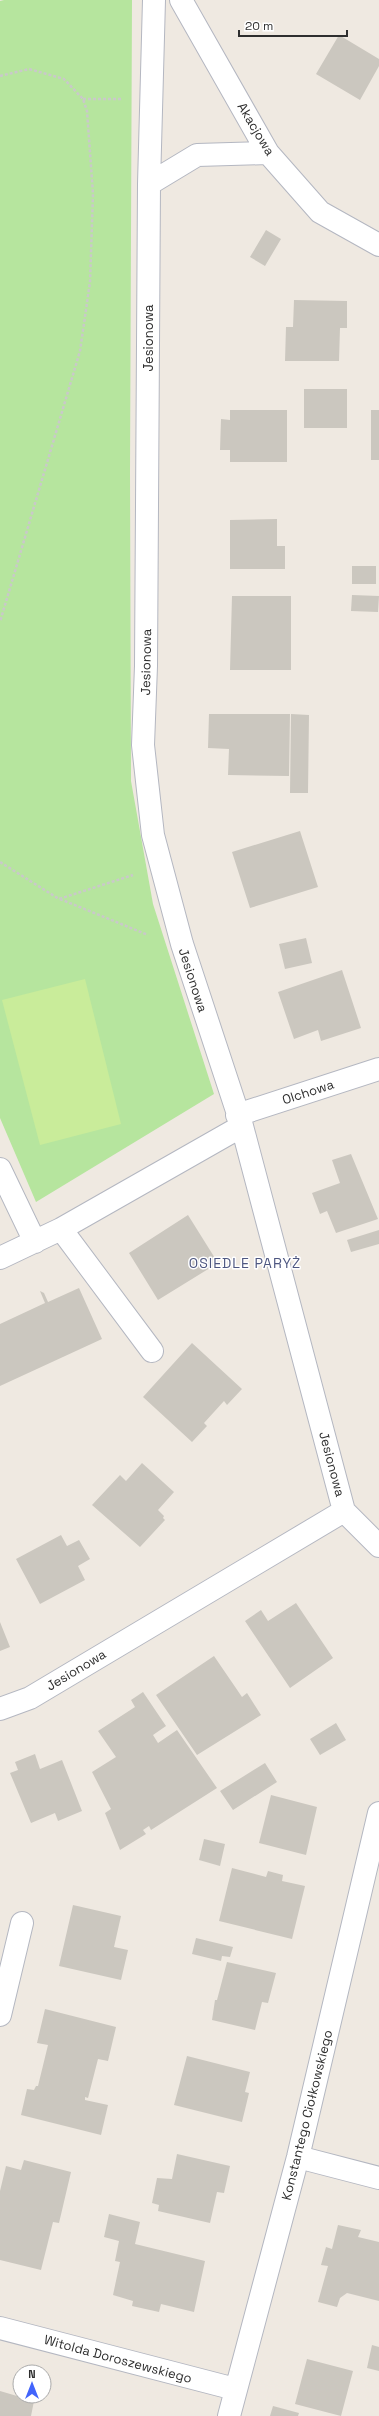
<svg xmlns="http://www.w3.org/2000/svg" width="379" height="2416" font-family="'Space Grotesk',sans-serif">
	<rect width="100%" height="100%" fill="#efe9e1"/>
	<path fill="#b6e59e" d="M 4,0 L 132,0 L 130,472 L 131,781 L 153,904 L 214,1094 L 36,1202 L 0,1118 L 0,1 Z"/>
	<path fill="#c9ec9a" d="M 85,979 L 121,1124 L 40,1145 L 2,1000 Z"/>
	<path fill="#cbc7bf" d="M 339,35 L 379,59 L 379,66 L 360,100 L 316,74 Z
		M 266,230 L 281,239 L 265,266 L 250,257 Z
		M 294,300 L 347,301 L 347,328 L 340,328 L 339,361 L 285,361 L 286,327 L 293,327 Z
		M 304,389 L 347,389 L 347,428 L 304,428 Z
		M 230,410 L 287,410 L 287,462 L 230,462 L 230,450 L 220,450 L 221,419 L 230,420 Z
		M 371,410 L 379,410 L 379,460 L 371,460 Z
		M 277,519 L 277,546 L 285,546 L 285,569 L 230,569 L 230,520 Z
		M 352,566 L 376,566 L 376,584 L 352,584 Z
		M 352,595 L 379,596 L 378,612 L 351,611 Z
		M 232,596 L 291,596 L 291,670 L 230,670 Z
		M 209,714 L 290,714 L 289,776 L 228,775 L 229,749 L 208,748 Z
		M 291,714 L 309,715 L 308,793 L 290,793 Z
		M 300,831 L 318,887 L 250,908 L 232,852 Z
		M 306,938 L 312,963 L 285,969 L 279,944 Z
		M 342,970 L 361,1028 L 321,1041 L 318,1030 L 294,1039 L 278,992 Z
		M 351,1154 L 378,1219 L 336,1233 L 327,1211 L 320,1214 L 312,1193 L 340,1183 L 332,1160 Z
		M 188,1215 L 218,1263 L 158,1300 L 129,1253 Z
		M 379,1230 L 379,1244 L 351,1252 L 347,1240 Z
		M 79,1288 L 102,1339 L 0,1386 L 0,1324 L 45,1303 L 40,1291 L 44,1293 L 48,1302 Z
		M 192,1343 L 242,1389 L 227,1405 L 224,1401 L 204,1423 L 207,1426 L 192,1442 L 143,1397 Z
		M 142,1463 L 174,1492 L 158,1510 L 164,1516 L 163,1518 L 165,1520 L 140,1547 L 92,1505 L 120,1475 L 126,1481 Z
		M 61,1535 L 67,1546 L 79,1540 L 90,1559 L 78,1566 L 85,1580 L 40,1604 L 16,1559 Z
		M 296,1603 L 333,1658 L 290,1688 L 245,1621 L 261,1610 L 268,1621 Z
		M 0,1622 L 10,1647 L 0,1651 Z
		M 214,1656 L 242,1697 L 247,1693 L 261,1715 L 197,1755 L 156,1695 Z
		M 143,1692 L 166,1726 L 153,1735 L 158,1743 L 177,1730 L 217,1788 L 151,1830 L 149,1826 L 143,1830 L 146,1834 L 120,1850 L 105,1813 L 111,1809 L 92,1772 L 116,1757 L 98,1731 L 135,1707 L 131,1700 Z
		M 336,1723 L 346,1740 L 320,1755 L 310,1739 Z
		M 35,1754 L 40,1769 L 62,1760 L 82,1811 L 58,1821 L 55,1813 L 31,1823 L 10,1773 L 18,1770 L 15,1762 Z
		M 265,1763 L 277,1782 L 233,1810 L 220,1791 Z
		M 271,1795 L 317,1807 L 306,1855 L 259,1843 Z
		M 204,1839 L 225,1844 L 220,1866 L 199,1860 Z
		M 232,1868 L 266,1877 L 268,1871 L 283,1875 L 282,1881 L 305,1886 L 292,1939 L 219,1921 Z
		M 73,1905 L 121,1916 L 114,1947 L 128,1950 L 121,1980 L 59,1966 Z
		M 196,1938 L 233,1947 L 230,1957 L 222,1956 L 221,1961 L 192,1954 Z
		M 227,1962 L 276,1973 L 268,2003 L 262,2002 L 255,2030 L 212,2020 L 215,2000 L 217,2000 Z
		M 45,2009 L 116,2027 L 108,2061 L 98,2059 L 88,2098 L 85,2097 L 85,2100 L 108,2105 L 101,2135 L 21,2115 L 27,2089 L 34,2090 L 36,2086 L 38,2086 L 48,2045 L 37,2043 Z
		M 187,2056 L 250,2072 L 245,2092 L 249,2093 L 242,2122 L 174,2105 Z
		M 177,2154 L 230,2166 L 224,2193 L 217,2192 L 210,2223 L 158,2211 L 159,2205 L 152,2203 L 157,2178 L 172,2179 Z
		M 24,2160 L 71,2172 L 59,2223 L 53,2222 L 41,2270 L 0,2260 L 0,2191 L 6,2166 L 21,2170 Z
		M 109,2214 L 140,2222 L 135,2244 L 205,2261 L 194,2312 L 161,2304 L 159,2312 L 132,2306 L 133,2301 L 113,2295 L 120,2262 L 115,2261 L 119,2241 L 104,2237 Z
		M 338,2225 L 361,2230 L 358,2237 L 379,2242 L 379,2301 L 347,2293 L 340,2298 L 337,2307 L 318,2302 L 328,2266 L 321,2265 L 326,2247 L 332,2249 Z
		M 372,2345 L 379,2347 L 379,2371 L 367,2368 Z
		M 307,2359 L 353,2371 L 341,2416 L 295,2404 Z
		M 0,2391 L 34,2401 L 31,2416 L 0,2416 Z
		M 273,2406 L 299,2413 L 298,2416 L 270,2416 Z"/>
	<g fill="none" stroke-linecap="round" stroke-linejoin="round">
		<defs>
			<path id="minor" d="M 181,0 L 268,153 L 320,212 L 379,245
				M 149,184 L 197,155 L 268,153
				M 237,1115 L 379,1069
				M 0,1169 L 35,1242
				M 61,1229 L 152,1351
				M 0,1258 L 61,1229 L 242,1126
				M 344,1511 L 379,1546
				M 0,1709 L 30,1698 L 344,1511 L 242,1126 L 182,944 L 153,835 L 143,745 L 146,666 L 149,184 L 154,0
				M 0,2015 L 22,1923
				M 298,2157 L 379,2178
				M 0,2328 L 235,2389
				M 229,2416 L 298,2157 L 379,1813"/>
		</defs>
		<use href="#minor" stroke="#b4b7c1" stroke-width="24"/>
		<path stroke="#c9c9c9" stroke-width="2.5" stroke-dasharray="3 2" stroke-linecap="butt" d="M 0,76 L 29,69 L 64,79 L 83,99 L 87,111 L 93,194 L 90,282 L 80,351 L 0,622
			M 83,99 L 121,99
			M 0,862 L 59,899 L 133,875
			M 60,899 L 148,935"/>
		<use href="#minor" stroke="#fff" stroke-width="22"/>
	</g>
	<g text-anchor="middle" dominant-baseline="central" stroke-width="3" stroke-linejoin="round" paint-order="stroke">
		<g font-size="13" fill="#2e2e2e" stroke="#fff">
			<text transform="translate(256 129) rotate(59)">Akacjowa</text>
			<text transform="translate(148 338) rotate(-90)">Jesionowa</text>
			<text transform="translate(146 662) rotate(-89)">Jesionowa</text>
			<text transform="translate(193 980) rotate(72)">Jesionowa</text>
			<text transform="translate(308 1092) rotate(-18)">Olchowa</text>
			<text transform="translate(332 1464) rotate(75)">Jesionowa</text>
			<text transform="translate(76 1670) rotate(-31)">Jesionowa</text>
			<text transform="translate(307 2115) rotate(-76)">Konstantego Ciołkowskiego</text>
			<text transform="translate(118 2359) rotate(15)">Witolda Doroszewskiego</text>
		</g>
		<g font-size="14" letter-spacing="1" fill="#4d5680" stroke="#fff">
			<text x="245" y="1263">OSIEDLE PARYŻ</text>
		</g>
	</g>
	<g transform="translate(32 2384)"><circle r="19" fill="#ffffff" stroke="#ababab"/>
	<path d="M0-3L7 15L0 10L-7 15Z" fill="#4264fb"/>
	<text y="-6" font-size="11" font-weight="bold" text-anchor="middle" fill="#2e2e2e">N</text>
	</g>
	<path d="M239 30v6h108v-6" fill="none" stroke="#2e2e2e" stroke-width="2"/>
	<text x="245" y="30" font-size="12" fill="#2e2e2e" stroke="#ffffff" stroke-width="3" paint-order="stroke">20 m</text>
</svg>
